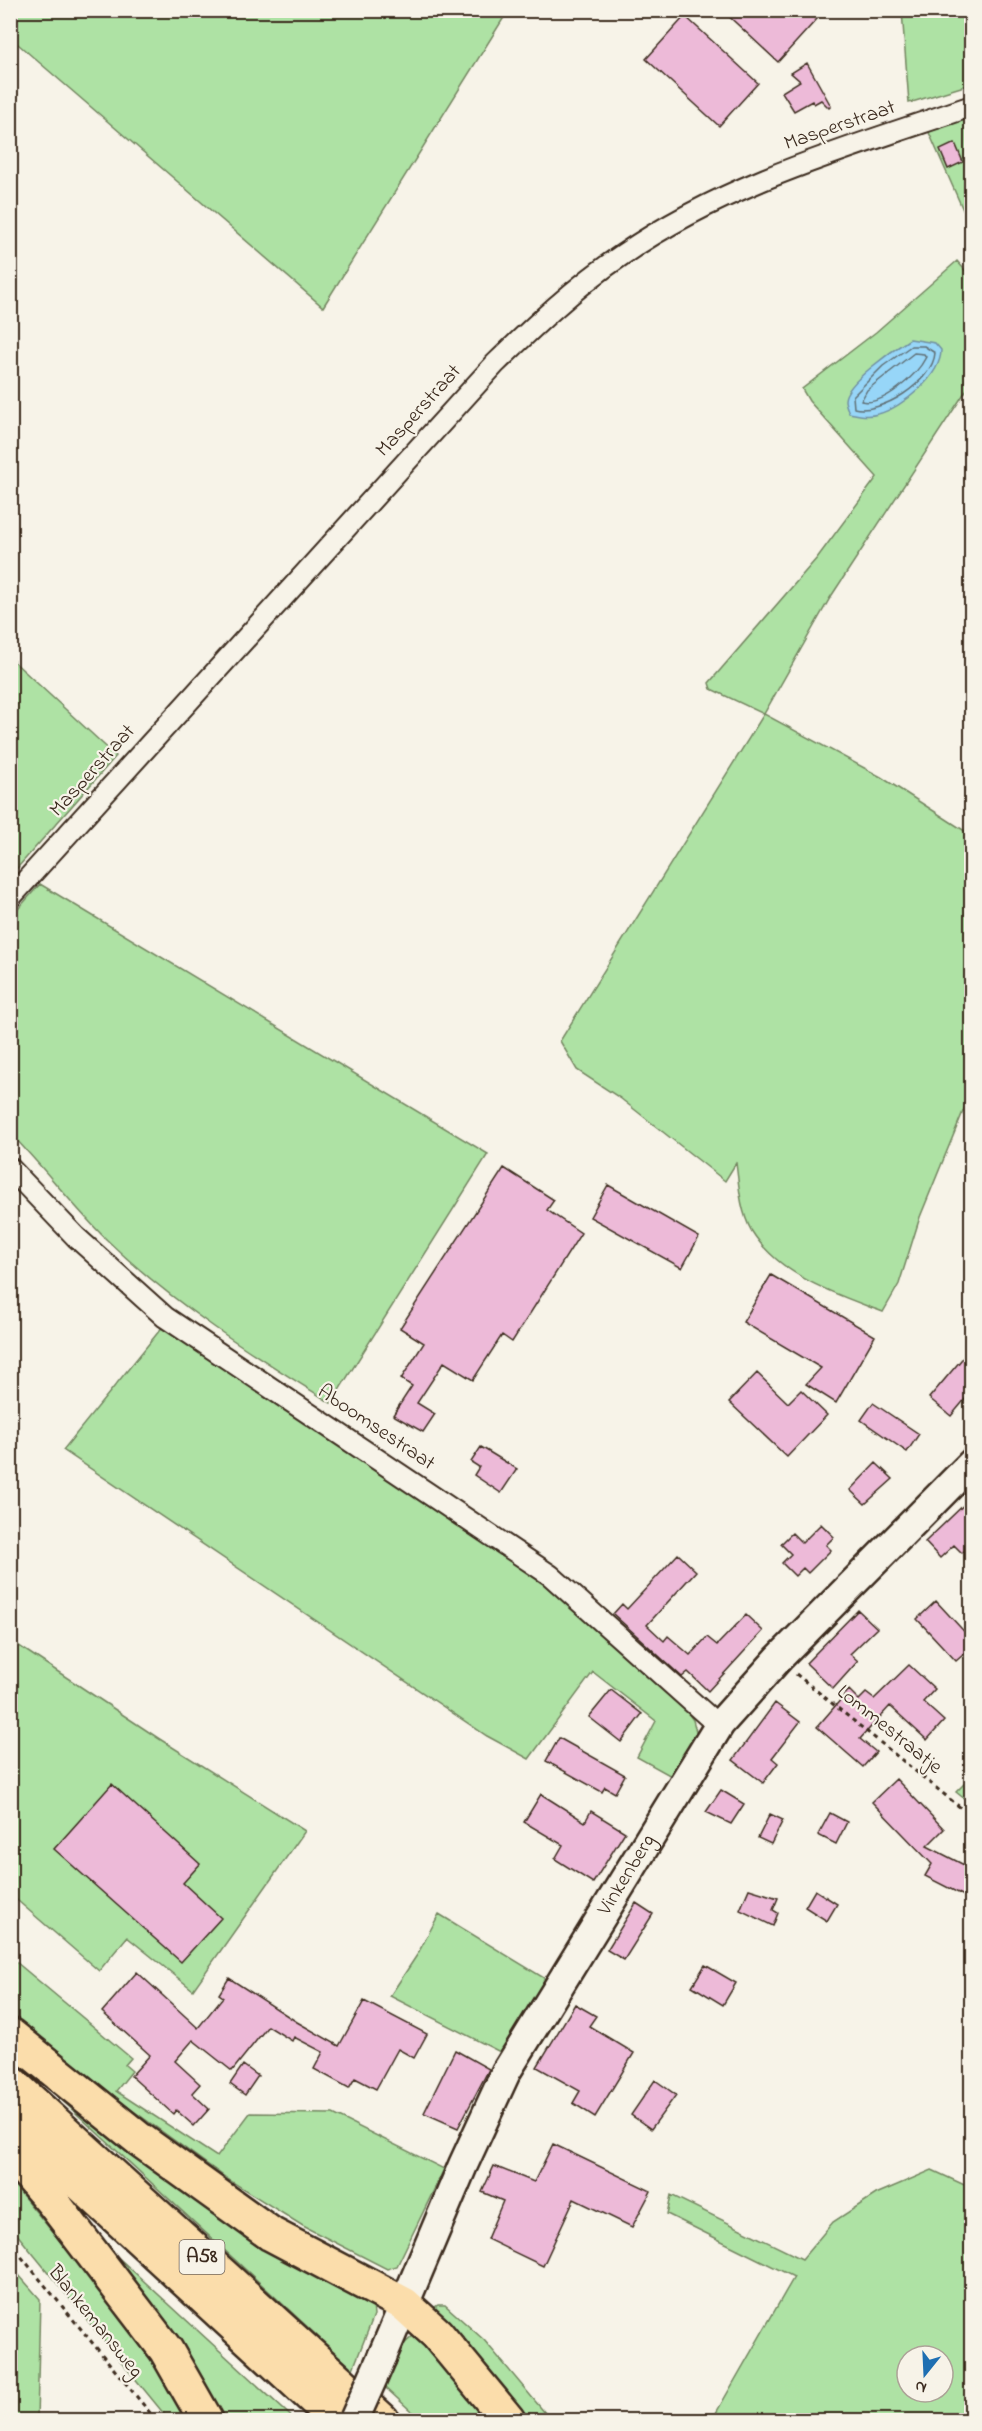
<svg xmlns="http://www.w3.org/2000/svg" width="982" height="2431" font-family="'Indie Flower',sans-serif">
	<rect width="100%" height="100%" fill="#f7f3e8"/>
	<filter id="ink" filterUnits="userSpaceOnUse"><feTurbulence type="fractalNoise" baseFrequency=".0167" numOctaves="2"/><feDisplacementMap in="SourceGraphic" scale="12" xChannelSelector="R" yChannelSelector="G"/><feConvolveMatrix kernelMatrix="1 2 1 2 8 2 1 2 1" color-interpolation-filters="sRGB"/></filter>
	<g filter="url(#ink)">
		<path fill="#aee2a4" stroke="#748661" stroke-width="1.5" fill-rule="evenodd" d="M 10,11 L 11,10 L 508,11 L 323,307 L 12,39 Z
			M 902,11 L 971,11 L 971,84 L 909,103 Z
			M 971,114 L 971,228 L 927,128 Z
			M 957,261 L 971,277 L 971,383 L 830,598 L 764,714 L 881,777 L 971,835 L 971,1092 L 920,1217 L 899,1284 L 883,1312 C 836,1294 780,1277 751,1230 C 740,1210 739,1185 736,1163 L 725,1181 L 620,1098 L 577,1070 L 560,1041 L 764,714 L 711,689 L 709,683 L 817,558 L 877,477 L 809,401 L 802,389 L 876,332 Z
			M 11,659 L 116,756 L 11,875 Z
			M 40,884 L 488,1154 L 331,1403 C 252,1354 173,1304 106,1239 C 73,1206 44,1168 11,1134 L 11,917 Z
			M 164,1325 L 562,1592 L 678,1699 L 693,1720 L 697,1735 L 673,1777 L 637,1757 L 656,1721 L 593,1672 L 529,1759 L 487,1736 L 63,1450 Z
			M 10,1640 L 158,1738 L 305,1831 L 193,1990 L 127,1937 L 99,1971 L 11,1895 Z
			M 971,1777 L 971,1804 L 956,1792 Z
			M 439,1914 L 549,1981 L 504,2054 L 390,1996 L 417,1955 Z
			M 10,1957 L 131,2058 L 125,2065 L 132,2071 L 116,2091 L 217,2157 L 250,2113 L 333,2114 L 444,2169 L 397,2266 L 387,2269 L 303,2226 L 229,2180 L 23,2031 L 11,2020 Z
			M 13,2055 L 372,2296 L 374,2315 L 353,2369 Z
			M 932,2170 L 971,2188 L 971,2420 L 712,2420 L 794,2277 L 667,2214 L 671,2195 L 802,2259 L 833,2222 L 876,2194 ZM 907,2356 L 943,2356 L 943,2392 L 907,2392 Z
			M 10,2180 L 154,2356 L 195,2420 L 169,2420 L 11,2227 Z
			M 85,2227 L 295,2420 L 220,2420 Z
			M 10,2265 L 40,2299 L 37,2420 L 11,2420 Z
			M 438,2305 L 445,2305 L 484,2340 L 551,2420 L 524,2420 L 435,2307 Z
			M 415,2334 L 497,2420 L 421,2420 L 386,2388 L 402,2346 Z"/>
		<path fill="#97d6f8" stroke="#7291a1" stroke-width="1.5" d="M 910,339 L 935,343 L 941,350 C 941,376 902,408 878,414 C 868,417 859,415 849,413 C 848,410 845,404 845,400 C 845,383 896,348 910,339 Z"/>
		<g fill="none" stroke-linecap="round" stroke-linejoin="round">
			<path stroke="#606f75" stroke-width="1.5" d="M 911,346 L 924,346 L 935,353 C 933,382 880,415 854,408 L 853,396 L 883,366 Z
				M 914,353 L 924,354 L 926,357 C 917,375 883,407 861,401 L 867,390 Z"/>
		</g>
		<path fill="#edbad8" stroke="#3b2a1e" stroke-width="1.5" d="M 722,10 L 808,10 L 817,19 L 778,62 Z
			M 685,16 L 758,83 L 719,126 L 646,59 Z
			M 807,63 L 831,106 L 829,108 L 821,100 L 814,104 L 812,101 L 794,111 L 782,92 L 800,81 L 791,73 Z
			M 955,143 L 963,162 L 948,169 L 940,150 Z
			M 504,1168 L 554,1200 L 547,1210 L 581,1233 L 512,1342 L 502,1335 L 473,1380 L 444,1362 L 417,1403 L 435,1414 L 423,1432 L 393,1415 L 412,1386 L 401,1379 L 424,1343 L 400,1328 Z
			M 608,1185 L 699,1237 L 682,1268 L 590,1217 Z
			M 771,1275 L 875,1336 L 836,1403 L 806,1384 L 821,1368 L 743,1322 Z
			M 972,1347 L 972,1391 L 951,1416 L 929,1398 Z
			M 757,1373 L 788,1403 L 801,1390 L 827,1415 L 787,1457 L 729,1402 Z
			M 873,1403 L 919,1434 L 907,1452 L 861,1420 Z
			M 481,1447 L 517,1469 L 501,1493 L 474,1475 L 479,1467 L 471,1462 Z
			M 876,1463 L 893,1479 L 865,1504 L 850,1490 Z
			M 972,1497 L 972,1544 L 962,1553 L 954,1545 L 940,1558 L 925,1542 Z
			M 821,1524 L 834,1537 L 826,1545 L 831,1550 L 808,1573 L 803,1568 L 795,1576 L 782,1563 L 791,1554 L 781,1544 L 792,1533 L 802,1543 Z
			M 678,1554 L 696,1571 L 647,1625 L 664,1641 L 668,1636 L 690,1655 L 707,1637 L 717,1645 L 746,1615 L 763,1631 L 708,1691 L 688,1672 L 682,1677 L 613,1614 L 622,1604 L 627,1609 Z
			M 936,1601 L 972,1640 L 972,1647 L 956,1661 L 917,1619 Z
			M 858,1610 L 877,1628 L 850,1654 L 858,1661 L 833,1689 L 806,1663 Z
			M 909,1665 L 935,1689 L 923,1702 L 944,1721 L 927,1740 L 890,1706 L 860,1739 L 876,1752 L 863,1767 L 817,1727 L 849,1690 L 859,1700 L 866,1693 L 874,1699 Z
			M 611,1690 L 642,1714 L 621,1742 L 589,1717 Z
			M 775,1703 L 800,1722 L 772,1758 L 778,1763 L 763,1783 L 733,1760 Z
			M 559,1738 L 625,1775 L 615,1793 L 605,1787 L 602,1792 L 546,1761 Z
			M 896,1779 L 944,1829 L 927,1846 L 972,1869 L 972,1900 L 925,1876 L 932,1864 L 872,1802 Z
			M 112,1784 L 200,1864 L 183,1883 L 221,1918 L 181,1962 L 54,1849 Z
			M 721,1790 L 744,1804 L 731,1824 L 706,1812 Z
			M 541,1794 L 585,1822 L 591,1811 L 625,1832 L 593,1883 L 555,1859 L 563,1845 L 524,1822 Z
			M 830,1813 L 847,1822 L 836,1844 L 818,1835 Z
			M 770,1814 L 783,1820 L 771,1844 L 758,1838 Z
			M 749,1889 L 778,1898 L 773,1910 L 778,1913 L 773,1926 L 740,1910 Z
			M 815,1890 L 837,1904 L 827,1921 L 805,1907 Z
			M 636,1903 L 653,1914 L 624,1960 L 607,1950 Z
			M 705,1965 L 736,1983 L 723,2005 L 692,1986 Z
			M 137,1972 L 198,2028 L 223,1997 L 219,1994 L 229,1978 L 297,2022 L 339,2046 L 364,2001 L 427,2034 L 414,2058 L 398,2049 L 376,2089 L 355,2078 L 349,2088 L 314,2069 L 323,2052 L 294,2037 L 292,2041 L 268,2026 L 232,2071 L 193,2040 L 175,2061 L 200,2084 L 192,2093 L 209,2109 L 194,2126 L 176,2110 L 173,2114 L 131,2076 L 150,2055 L 102,2012 Z
			M 575,2004 L 596,2016 L 589,2026 L 634,2053 L 595,2117 L 573,2103 L 580,2091 L 537,2067 Z
			M 455,2050 L 489,2069 L 458,2128 L 424,2113 Z
			M 243,2065 L 258,2076 L 245,2095 L 230,2084 Z
			M 655,2080 L 676,2095 L 651,2129 L 631,2115 Z
			M 553,2144 L 651,2191 L 632,2227 L 574,2199 L 543,2266 L 487,2239 L 503,2201 L 482,2192 L 494,2166 L 534,2182 Z"/>
		<g fill="none" stroke-linecap="round" stroke-linejoin="round">
			<defs>
				<path id="street" d="M 10,898 L 495,364 C 535,325 575,287 622,255 C 727,182 852,147 972,106
					M 10,1168 L 76,1237 L 165,1317 L 550,1575 L 711,1719 L 720,1724"/>
				<g id="secondary">
					<path id="s1" d="M 382,2357 L 463,2165 L 506,2072 L 720,1724 L 779,1658 L 972,1463"/>
				</g>
				<path id="highway" d="M 10,2035 L 139,2139 L 271,2234 L 404,2304 L 437,2334 L 508,2420
					M 10,2082 L 382,2420
					M 10,2119 L 337,2420
					M 10,2152 L 52,2201 L 166,2350 L 206,2420"/>
			</defs>
			<use href="#street" stroke="#3b2a1e" stroke-width="24"/>
			<use href="#secondary" stroke="#3b2a1e" stroke-width="33"/>
			<use href="#highway" stroke="#3b2a1e" stroke-width="38"/>
			<path stroke="#3b2a1e" stroke-width="3" stroke-dasharray="4.5 4.5" stroke-linecap="butt" d="M 796,1674 L 972,1817
				M 10,2243 L 156,2420"/>
			<use href="#street" stroke="#f7f3e8" stroke-width="20"/>
			<use href="#secondary" stroke="#f7f3e8" stroke-width="28"/>
			<use href="#highway" stroke="#fbddab" stroke-width="33"/>
			<defs>
				<path id="secondary-bridge" d="M 354,2420 L 382,2357"/>
			</defs>
			<use href="#secondary-bridge" stroke="#3b2a1e" stroke-width="33" stroke-linecap="butt"/>
			<use href="#secondary-bridge" stroke="#f7f3e8" stroke-width="28"/>
		</g>
	</g>
	<g text-anchor="middle" dominant-baseline="central" stroke-width="4.5" stroke-linejoin="round" paint-order="stroke">
		<rect fill="#f7f3e8" stroke="#73665b" stroke-width="1.5" x="179.5" y="2240" width="45" height="34" rx="4.5"/>
		<g font-size="20" font-weight="bold" fill="#3b2a1e">
			<text x="202" y="2257">A58</text>
		</g>
		<g font-size="21" fill="#3b2a1e" stroke="#f7f3e8">
			<text transform="translate(840 126) rotate(-19)">Masperstraat</text>
			<text transform="translate(419 411) rotate(-48)">Masperstraat</text>
			<text transform="translate(93 771) rotate(-48)">Masperstraat</text>
			<text transform="translate(376 1428) rotate(34)">Aboomsestraat</text>
			<text transform="translate(889 1730) rotate(39)">Lommestraatje</text>
			<text stroke="none"><textPath href="#s1" startOffset="542">Vinkenberg</textPath></text>
			<text transform="translate(95 2322) rotate(51)">Blankemansweg</text>
		</g>
	</g>
	<rect width="982" height="2431" fill="none" stroke="#f7f3e8" stroke-width="36"/>
	<rect x="18" y="18" width="946" height="2395" fill="none" stroke="#3b2a1e" stroke-width="2" filter="url(#ink)"/>
	<g transform="translate(925 2374) rotate(198)"><circle r="28" fill="#f7f3e8" stroke="#aca397" stroke-width="1.5"/>
	<path d="M0-4.5L10 22L0 15L-10 22Z" fill="#1f6fb2"/>
	<text y="-9" font-size="16" font-weight="bold" text-anchor="middle" fill="#3b2a1e">N</text>
	</g>
</svg>
